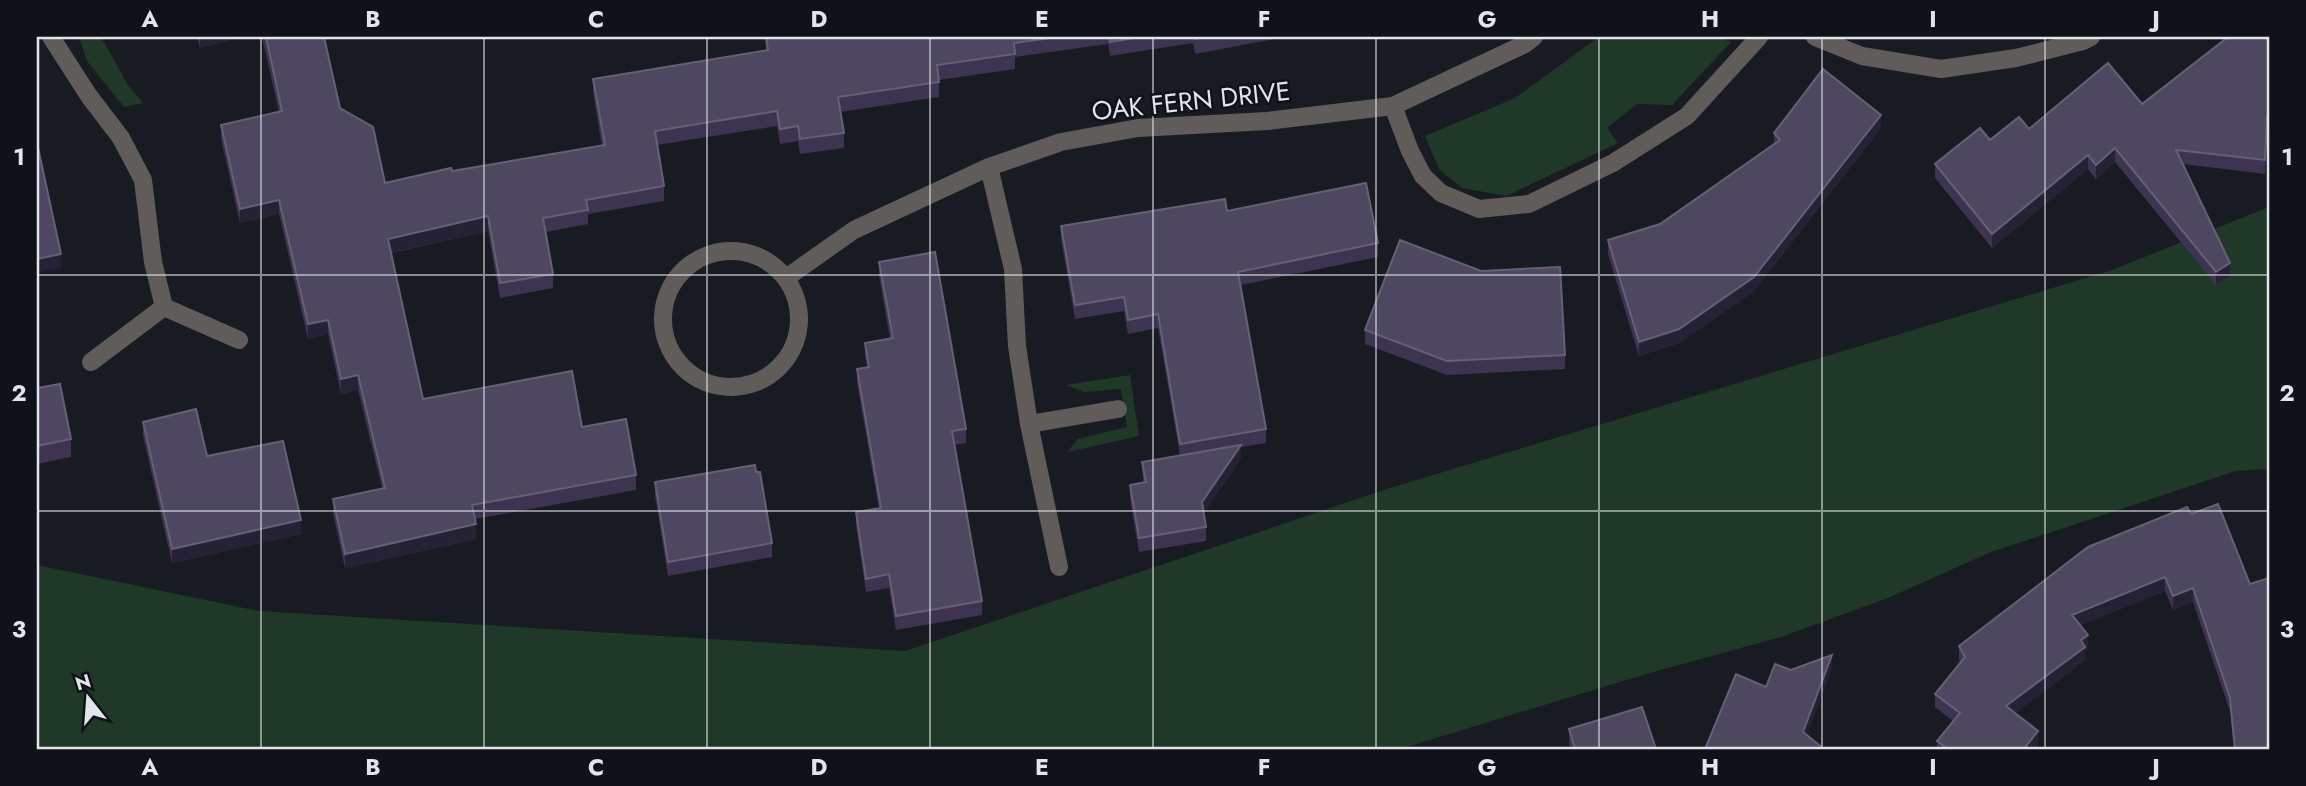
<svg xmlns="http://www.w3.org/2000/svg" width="2306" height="786" font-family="Jost,sans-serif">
	<rect width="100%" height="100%" fill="#191b22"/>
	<path fill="#1f3828" d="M 79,37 L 101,37 L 128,85 L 143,103 L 124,107 L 87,61 Z
		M 1599,37 L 1719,37 L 1731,42 L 1672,105 L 1637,104 L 1607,128 L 1618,143 L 1506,196 L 1462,188 L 1439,169 L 1425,136 L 1515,98 Z
		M 2269,207 L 2269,469 L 2236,471 L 1991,552 L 1888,598 L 1781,637 L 1646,674 L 1400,749 L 37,749 L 37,565 L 259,611 L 905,651 L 1390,488 L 2112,270 Z
		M 1130,375 L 1139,436 L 1067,452 L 1078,439 L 1127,427 L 1121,389 L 1084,392 L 1066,385 Z"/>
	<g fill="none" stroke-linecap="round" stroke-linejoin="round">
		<path stroke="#605c59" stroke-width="18" d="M 51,37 L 89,96 L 121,138 L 143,180 L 153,262 L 164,307
			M 1815,37 L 1862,56 L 1941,69 L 2016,58 L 2083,41 L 2091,37
			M 1393,106 L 1410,151 L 1423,176 L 1441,193 L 1479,209 L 1529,204 L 1613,163 L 1687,116 L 1759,37
			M 989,167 L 1013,269 L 1017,346 L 1029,424 L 1059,567
			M663 319a68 68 0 1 1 136 0a68 68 0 1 1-136 0Z
			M 786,278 L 854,230 L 989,167 L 1061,142 L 1138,128 L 1267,121 L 1393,106 L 1525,44 L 1534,37
			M 91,362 L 164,307 L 239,340
			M 1029,424 L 1118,409"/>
	</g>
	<path fill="#3c3450" d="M 197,37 L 241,37 L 200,48 Z
		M 262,37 L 324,37 L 340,108 L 385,183 L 602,146 L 593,93 L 593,79 L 766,51 L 765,37 L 1285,37 L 1195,54 L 1193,43 L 1110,56 L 1108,44 L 1015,57 L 1015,69 L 939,80 L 939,97 L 840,112 L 844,133 L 844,148 L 800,154 L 798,141 L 780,144 L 777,126 L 657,145 L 664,186 L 664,201 L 588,214 L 588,224 L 546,232 L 553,274 L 553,288 L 500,298 L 488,231 L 391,253 L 423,399 L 582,427 L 636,475 L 636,490 L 475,519 L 476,539 L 345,568 L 333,514 L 333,499 L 382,488 L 358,390 L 341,394 L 328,334 L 308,339 L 279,214 L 240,223 L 221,139 L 221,125 L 279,112 Z
		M 2142,104 L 2267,130 L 2265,174 L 2183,164 L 2230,276 L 2216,285 L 2115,162 L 2096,179 L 2088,169 L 1992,248 L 1935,178 L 1935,164 L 1990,140 L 2029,129 Z
		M 1881,128 L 1754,291 L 1679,343 L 1639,356 L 1608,254 L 1608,240 L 1660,224 L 1774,144 L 1774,133 Z
		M 1227,211 L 1378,243 L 1378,257 L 1241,285 L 1266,429 L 1266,443 L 1241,447 L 1241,459 L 1203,513 L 1206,527 L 1206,541 L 1139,552 L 1130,499 L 1130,485 L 1143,482 L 1142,462 L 1180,455 L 1158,328 L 1128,334 L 1124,311 L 1075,319 L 1061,239 L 1061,226 Z
		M 879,262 L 966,429 L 966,443 L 954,445 L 982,601 L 982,615 L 896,630 L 889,588 L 866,592 L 856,526 L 856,512 L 879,509 L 857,383 L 857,369 L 867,367 L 865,357 L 865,343 L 890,339 L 879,276 Z
		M 1365,330 L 1565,355 L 1565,369 L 1447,375 L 1365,344 Z
		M 37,388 L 71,439 L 71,457 L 37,464 Z
		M 143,422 L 207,456 L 301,534 L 172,563 L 143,436 Z
		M 655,482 L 772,543 L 772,557 L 668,576 L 655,496 Z
		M 2187,507 L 2269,749 L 2234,749 L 2230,711 L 2193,602 L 2173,610 L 2165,591 L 2080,625 L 2088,648 L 2085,650 L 2085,660 L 2015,713 L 2038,745 L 2034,749 L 1937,749 L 1937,741 L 1953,721 L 1935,707 L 1935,694 L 1960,662 L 1959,659 L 1959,646 Z
		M 1569,729 L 1656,749 L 1571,749 L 1569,743 Z"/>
	<path fill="#262236" d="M 200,37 L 241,37 L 200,48 Z
		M 1881,115 L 1881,128 L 1754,291 L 1679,343 L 1639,356 L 1639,342 Z
		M 2269,115 L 2269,129 L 2267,130 L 2265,174 L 2267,116 Z
		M 2115,148 L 2115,162 L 2096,179 L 2096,165 Z
		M 2088,155 L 2088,169 L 1992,248 L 1992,234 Z
		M 279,200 L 279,214 L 240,223 L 240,209 Z
		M 488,216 L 488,231 L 388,253 L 388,239 Z
		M 61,254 L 61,268 L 37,273 L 37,259 Z
		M 2230,263 L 2230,276 L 2216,285 L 2216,272 Z
		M 328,320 L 328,334 L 308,339 L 308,324 Z
		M 358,375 L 358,390 L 341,394 L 341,379 Z
		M 1241,445 L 1241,459 L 1202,516 L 1202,502 Z
		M 301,520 L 301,534 L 172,563 L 172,549 Z
		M 476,524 L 476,539 L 345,568 L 345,554 Z
		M 2165,577 L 2165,591 L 2072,628 L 2072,615 Z
		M 2193,588 L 2193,602 L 2173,610 L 2173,596 Z
		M 2088,635 L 2088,648 L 2085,650 L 2085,660 L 2006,720 L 2006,706 Z
		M 1832,655 L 1832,669 L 1803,746 L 1803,732 Z
		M 2038,731 L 2038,745 L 2034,749 L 2024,749 Z"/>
	<path fill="#4e4760" stroke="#656076" stroke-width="2" d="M 266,37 L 324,37 L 340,108 L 373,127 L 385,183 L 451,168 L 452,171 L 605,145 L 593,79 L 768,50 L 766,37 L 1058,37 L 1014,43 L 1015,54 L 937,65 L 939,82 L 838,97 L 844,133 L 800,139 L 798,126 L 780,129 L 777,111 L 655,131 L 664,186 L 586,200 L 588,210 L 543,218 L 553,274 L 500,283 L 488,216 L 388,239 L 423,399 L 572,371 L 582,427 L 626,419 L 636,475 L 472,505 L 476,524 L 345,554 L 333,499 L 385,488 L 358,375 L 341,379 L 328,320 L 308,324 L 279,200 L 240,209 L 221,125 L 282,111 Z
		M 1109,37 L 1140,37 L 1110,42 Z
		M 1194,37 L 1209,37 L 1195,39 Z
		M 2228,37 L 2269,37 L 2269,115 L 2267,116 L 2265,160 L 2176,150 L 2230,263 L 2216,272 L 2115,148 L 2096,165 L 2088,155 L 1992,234 L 1935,164 L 1980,128 L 1990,140 L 2019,117 L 2029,129 L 2108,63 L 2142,104 Z
		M 1823,69 L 1881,115 L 1754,277 L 1679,329 L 1639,342 L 1608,240 L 1660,224 L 1780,140 L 1774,133 Z
		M 37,143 L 61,254 L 37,259 Z
		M 1366,183 L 1378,243 L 1238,272 L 1266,429 L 1180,444 L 1158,314 L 1128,320 L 1124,297 L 1075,305 L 1061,226 L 1225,199 L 1227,211 Z
		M 1400,240 L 1481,271 L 1560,267 L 1565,355 L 1447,361 L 1365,330 Z
		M 935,252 L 966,429 L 952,431 L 982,601 L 896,616 L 889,574 L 866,579 L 856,512 L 881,508 L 857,369 L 869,367 L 865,343 L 893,338 L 879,262 Z
		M 60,384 L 71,439 L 37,446 L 37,388 Z
		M 196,409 L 207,456 L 283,441 L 301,520 L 172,549 L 143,422 Z
		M 1241,445 L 1202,502 L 1206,527 L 1139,538 L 1130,485 L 1146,482 L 1142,462 Z
		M 755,465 L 756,472 L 760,472 L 772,543 L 668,562 L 655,482 Z
		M 2218,504 L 2250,584 L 2269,578 L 2269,749 L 2235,749 L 2230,698 L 2193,588 L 2173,596 L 2165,577 L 2072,615 L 2088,635 L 2081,640 L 2085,647 L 2006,706 L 2038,731 L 2024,749 L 1948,749 L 1937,741 L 1960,713 L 1935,694 L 1965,657 L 1959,646 L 2088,547 L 2187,507 L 2191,514 Z
		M 1832,655 L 1803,732 L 1824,749 L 1705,749 L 1736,674 L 1766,687 L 1775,664 L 1791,670 Z
		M 1642,707 L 1656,749 L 1575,749 L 1569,729 Z"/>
	<path fill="none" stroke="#e4e5eb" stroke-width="2" stroke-opacity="0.55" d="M 261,37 L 261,749M 484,37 L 484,749M 707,37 L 707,749M 930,37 L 930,749M 1153,37 L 1153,749M 1376,37 L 1376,749M 1599,37 L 1599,749M 1822,37 L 1822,749M 2045,37 L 2045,749M 37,275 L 2269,275M 37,511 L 2269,511"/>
	<g text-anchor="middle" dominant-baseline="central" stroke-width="5" stroke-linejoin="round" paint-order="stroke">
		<g font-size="26" fill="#e4e5eb" stroke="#101219">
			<text transform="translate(1191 101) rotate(-6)">OAK FERN DRIVE</text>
		</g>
	</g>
	<rect width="2306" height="786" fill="none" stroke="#101219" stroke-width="77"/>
	<g transform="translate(88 698) rotate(343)" stroke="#101219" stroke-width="5" paint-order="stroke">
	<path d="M0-5L12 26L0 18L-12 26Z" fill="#e4e5eb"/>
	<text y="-10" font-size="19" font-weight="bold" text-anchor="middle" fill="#e4e5eb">N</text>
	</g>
	<rect x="38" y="38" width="2230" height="710" fill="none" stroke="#e4e5eb" stroke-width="2.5"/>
	<g font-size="23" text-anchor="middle" font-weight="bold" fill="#e4e5eb">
		<text x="150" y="27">A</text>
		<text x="373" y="27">B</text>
		<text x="596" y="27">C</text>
		<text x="819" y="27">D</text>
		<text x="1042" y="27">E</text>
		<text x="1264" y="27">F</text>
		<text x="1487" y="27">G</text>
		<text x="1710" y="27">H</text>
		<text x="1933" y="27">I</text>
		<text x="2156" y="27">J</text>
		<text x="19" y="165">1</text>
		<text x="2287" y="165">1</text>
		<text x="19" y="401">2</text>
		<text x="2287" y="401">2</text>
		<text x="19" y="637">3</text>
		<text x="2287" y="637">3</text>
		<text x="150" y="775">A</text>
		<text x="373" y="775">B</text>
		<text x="596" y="775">C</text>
		<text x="819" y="775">D</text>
		<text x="1042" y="775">E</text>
		<text x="1264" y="775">F</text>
		<text x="1487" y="775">G</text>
		<text x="1710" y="775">H</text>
		<text x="1933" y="775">I</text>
		<text x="2156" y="775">J</text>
	</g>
</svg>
